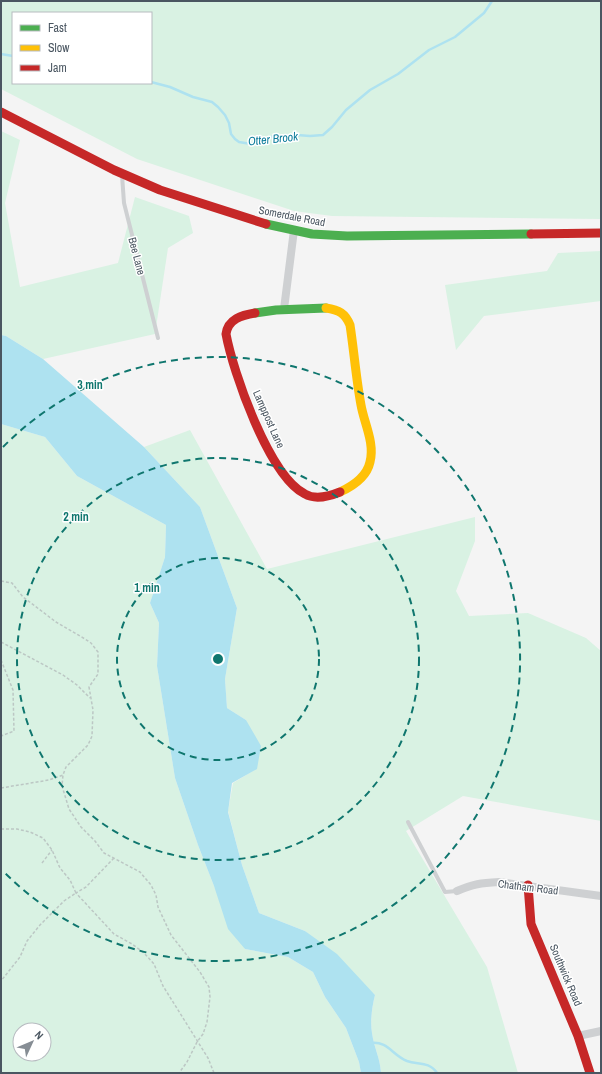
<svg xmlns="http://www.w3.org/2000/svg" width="602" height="1074" font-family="'Archivo Narrow',sans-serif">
	<rect width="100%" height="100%" fill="#f4f4f4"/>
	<path fill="#d9f2e3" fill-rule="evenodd" d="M 1,1 L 601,1 L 600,219 L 332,216 L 294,211 L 137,159 L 1,89 ZM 13,13 L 151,13 L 151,83 L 13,83 Z
		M 1,131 L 20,140 L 5,203 L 20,287 L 118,263 L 135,197 L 189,216 L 193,233 L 168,248 L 155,334 L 43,359 L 6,336 L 1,335 Z
		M 601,251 L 601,301 L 484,316 L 456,350 L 445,285 L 547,271 L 558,253 Z
		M 1,424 L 45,437 L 77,476 L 166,525 L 165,557 L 150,603 L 159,623 L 157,666 L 175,778 L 198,845 L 214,886 L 245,949 L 288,957 L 313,972 L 325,997 L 346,1028 L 359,1062 L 361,1073 L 1,1073 ZM 20,1030 L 44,1030 L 44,1054 L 20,1054 Z
		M 190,430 L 267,569 L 475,517 L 475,541 L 456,591 L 469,616 L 528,613 L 586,638 L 601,651 L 601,821 L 463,796 L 406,831 L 487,967 L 518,1073 L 381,1073 C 380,1057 374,1048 372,1033 C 370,1021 372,1007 375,995 L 305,931 L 259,913 L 242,865 L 228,811 L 233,783 L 256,769 L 246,720 L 227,708 L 225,679 L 237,608 L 200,507 L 144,447 Z"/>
	<path fill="#aee2f0" d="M 1,335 L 6,336 L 43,359 L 144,447 L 200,507 L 237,608 L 225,679 L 227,708 L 246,720 L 261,746 L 257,769 L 232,783 L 228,812 L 242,865 L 259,913 L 305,931 L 337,954 L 375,995 C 372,1007 370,1021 372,1033 C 374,1048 380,1057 381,1073 L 361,1073 L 359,1062 L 346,1028 L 325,997 L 313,972 L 288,957 L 245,949 L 228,929 L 214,886 L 198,845 L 175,778 L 157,666 L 159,623 L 150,603 L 165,557 L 166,525 L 77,476 L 45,437 L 1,424 Z"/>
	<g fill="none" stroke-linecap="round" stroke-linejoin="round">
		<path stroke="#aee2f0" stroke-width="2.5" d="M 1,54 L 13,56
			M 151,82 L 170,87 L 193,97 L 212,102 L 218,107 L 225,115 L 229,123 L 231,134 L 235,139 L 239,142 L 251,144 L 270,137 L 297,135 L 310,136 L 323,135 L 332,127 L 346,110 L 370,90 L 398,74 L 429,50 L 455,37 L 484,13 L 492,1
			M 371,1043 C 388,1041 392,1055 407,1061 C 418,1065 429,1061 437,1073"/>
		<path stroke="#bcc7c4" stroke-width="1.5" stroke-dasharray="3 2" stroke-linecap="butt" d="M 1,581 L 12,583 L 23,597 L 56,622 L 85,639 L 91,643 L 98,652 L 98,674 L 89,687 L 93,710 L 92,736 L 88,745 L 66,767 L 63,775 L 62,786 L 69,809 L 81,827 L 95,841 L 104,853 L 140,872 L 151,885 L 156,895 L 158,907 L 171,935 L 200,972 L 209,987 L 210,997 L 207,1022 L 203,1034 L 197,1042 L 187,1062 L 179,1073
			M 1,642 L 63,675 L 77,685 L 90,698
			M 1,660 L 13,690 L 14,731 L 1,736
			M 1,788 L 49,780 L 63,775
			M 1,829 L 17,829 L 30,832 L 43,838 L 52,850 L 60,868 L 70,880 L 76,893 L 64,901 L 40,925 L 27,941 L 20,957 L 1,981
			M 114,858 L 86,887 L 76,893 L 114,934 L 132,944 L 144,953 L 154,964 L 163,986 L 208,1058 L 214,1073
			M 42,863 L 52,850"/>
		<path stroke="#ced0d2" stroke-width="4" d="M 122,175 L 124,203 L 158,338
			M 408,822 L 445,892 L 457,891"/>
		<path stroke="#ced0d2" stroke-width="8" d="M 284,309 L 294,230
			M 457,891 C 473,884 481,883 499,882 L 601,896
			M 578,1036 L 601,1031"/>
		<path stroke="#4caf50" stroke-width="9" d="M 266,224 L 312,234 L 347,236 L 531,234
			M 255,313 L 276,310 L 326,308"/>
		<path stroke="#ffc107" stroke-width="9" d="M 326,308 C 339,310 345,313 350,325 C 354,351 356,378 361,405 C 364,423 375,443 370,462 C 367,476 353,486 340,492"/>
		<path stroke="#c62828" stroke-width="9" d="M 1,112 L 114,170 L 160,190 L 266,224
			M 531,234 L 601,233
			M 255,313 C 242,315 228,319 226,334 C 233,372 269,476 305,494 C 315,500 330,496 340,492
			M 528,885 L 531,924 L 578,1036 L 590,1073"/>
	</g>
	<g fill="none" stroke="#0f766e" stroke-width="2" stroke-dasharray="7 5">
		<circle cx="218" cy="659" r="101"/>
		<circle cx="218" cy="659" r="201"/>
		<path d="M3 447A302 302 0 1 1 3 871"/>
	</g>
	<g text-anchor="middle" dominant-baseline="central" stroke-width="3" stroke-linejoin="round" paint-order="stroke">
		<g font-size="11" fill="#4a5661" stroke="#fff">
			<text transform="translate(292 216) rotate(11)">Somerdale Road</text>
			<text transform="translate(137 256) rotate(75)">Bee Lane</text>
			<text transform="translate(269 419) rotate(66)">Lamppost Lane</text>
			<text transform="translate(528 887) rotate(7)">Chatham Road</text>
			<text transform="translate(566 975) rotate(67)">Southwick Road</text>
		</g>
		<g font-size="12" font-style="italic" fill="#0c7c9b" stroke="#fff">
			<text transform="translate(273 139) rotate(-6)">Otter Brook</text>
		</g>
	</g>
	<circle cx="218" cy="659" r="6" fill="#0f766e" stroke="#fff" stroke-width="2"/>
	<g font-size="12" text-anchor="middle" font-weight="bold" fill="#0f766e" stroke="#fff" stroke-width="3" stroke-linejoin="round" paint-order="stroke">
		<text x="90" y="389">3 min</text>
		<text x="76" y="521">2 min</text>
		<text x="147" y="592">1 min</text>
	</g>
	<rect width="602" height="1074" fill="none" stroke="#4a5661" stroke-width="4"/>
	<rect x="12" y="12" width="140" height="72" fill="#ffffff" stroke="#b7bbc0"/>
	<rect x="20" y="25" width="20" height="6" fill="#4caf50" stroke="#b7bbc0"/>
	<text x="48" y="32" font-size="12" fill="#4a5661">Fast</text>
	<rect x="20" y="45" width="20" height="6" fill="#ffc107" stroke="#b7bbc0"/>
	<text x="48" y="52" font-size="12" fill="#4a5661">Slow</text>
	<rect x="20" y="65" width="20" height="6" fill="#c62828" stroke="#b7bbc0"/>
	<text x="48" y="72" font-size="12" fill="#4a5661">Jam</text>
	<g transform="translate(32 1042) rotate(46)"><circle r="19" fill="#ffffff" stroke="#b7bbc0"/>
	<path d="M0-3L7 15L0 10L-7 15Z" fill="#868d94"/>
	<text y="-6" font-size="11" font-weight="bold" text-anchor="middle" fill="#4a5661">N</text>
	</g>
</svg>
